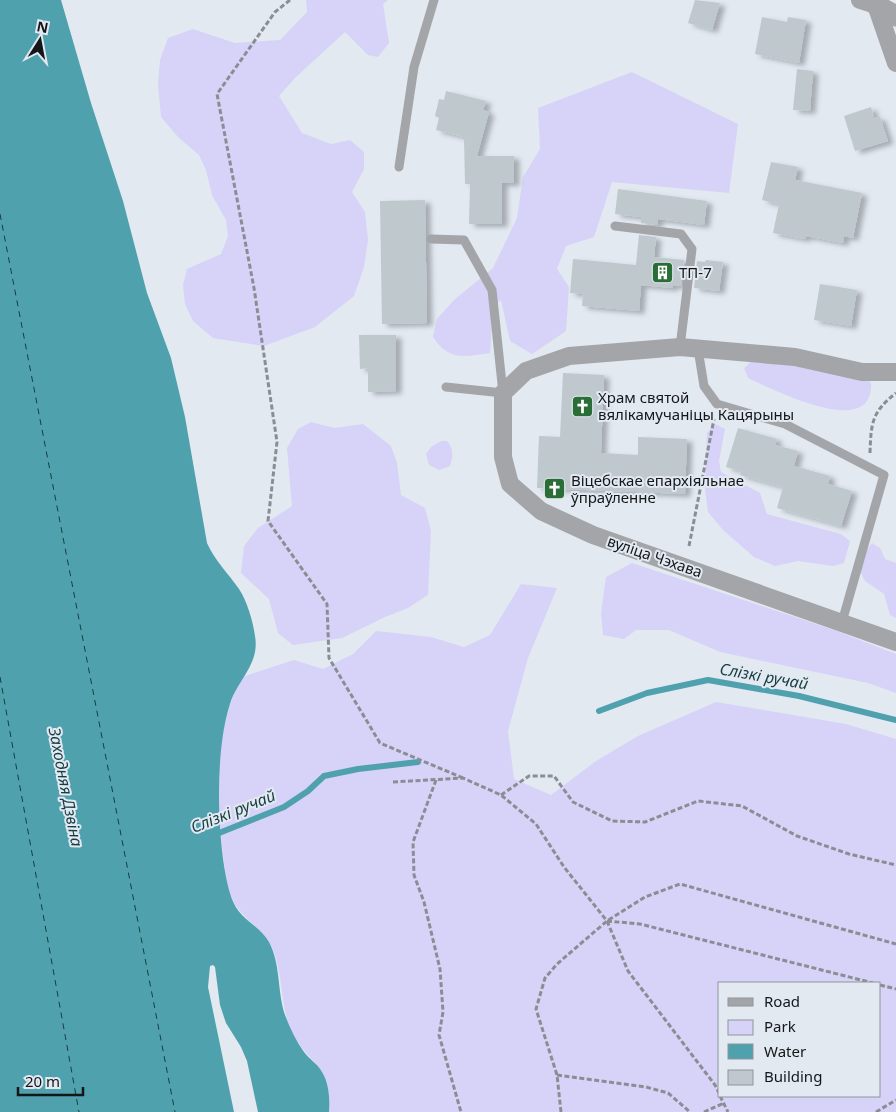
<svg xmlns="http://www.w3.org/2000/svg" width="896" height="1112" font-family="'Noto Sans',sans-serif">
	<defs>
		<filter id="shadow"><feDropShadow dx="5.5" dy="3" stdDeviation="2.5" flood-color="#0004"/></filter>
	</defs>
	<rect width="100%" height="100%" fill="#e2e9f1"/>
	<path fill="#d7d2f8" fill-rule="evenodd" d="M 306,0 L 388,0 L 383,4 L 389,43 L 378,57 L 368,55 L 345,32 L 296,77 L 279,96 L 302,133 L 331,144 L 350,140 L 364,152 L 364,169 L 352,192 L 365,212 L 368,240 L 364,267 L 354,296 L 315,327 L 264,346 L 213,338 L 193,321 L 185,304 L 183,285 L 187,269 L 221,254 L 228,236 L 226,220 L 212,195 L 206,170 L 199,155 L 178,137 L 161,117 L 158,84 L 160,60 L 168,38 L 193,29 L 235,43 L 280,40 L 307,12 Z
		M 632,72 L 738,124 L 729,193 L 612,182 L 594,237 L 566,246 L 557,269 L 569,287 L 566,331 L 532,354 L 510,341 L 501,300 L 493,306 L 490,353 C 465,357 448,361 433,337 L 437,319 L 454,300 L 493,268 L 517,218 L 523,177 L 540,149 L 538,108 Z
		M 753,360 L 786,360 L 862,376 L 871,383 C 874,441 774,390 748,378 L 744,368 Z
		M 311,422 L 334,428 L 363,424 L 391,446 L 397,463 L 401,495 L 425,508 L 431,531 L 428,595 L 408,608 L 385,617 L 342,638 L 293,645 L 278,633 L 269,599 L 241,573 L 244,546 L 258,528 L 292,506 L 287,448 L 298,429 Z
		M 715,424 L 725,429 L 719,461 L 721,472 L 760,493 L 767,514 L 841,534 L 850,541 L 844,563 L 833,566 L 798,561 L 775,566 L 754,557 L 723,530 L 708,512 L 705,489 L 707,433 Z
		M 441,441 L 447,441 C 454,449 453,456 450,466 L 439,470 L 429,465 L 426,454 L 431,447 Z
		M 872,543 L 880,548 L 885,559 L 896,563 L 896,618 L 890,615 L 884,594 L 865,581 L 860,571 L 865,552 Z
		M 632,563 L 834,630 L 896,654 L 896,693 L 868,683 L 720,652 L 669,630 L 636,630 L 624,639 L 603,635 L 601,613 L 606,577 Z
		M 521,584 L 557,588 L 528,658 L 508,731 L 514,779 L 551,795 L 596,761 L 638,736 L 716,702 L 846,724 L 896,739 L 896,1112 L 329,1112 C 330,1099 329,1083 322,1072 C 313,1058 299,1048 292,1033 C 281,1008 283,981 275,955 C 268,931 243,921 232,899 C 226,889 226,874 224,862 C 216,804 213,730 242,677 L 294,660 L 323,669 L 353,654 L 376,631 L 431,637 L 464,647 L 490,635 ZM 720,983 L 880,983 L 880,1096 L 720,1096 Z"/>
	<path fill="#50a1ae" d="M 0,0 L 61,0 L 91,103 L 123,201 L 147,293 L 171,358 L 185,417 L 207,543 C 215,561 228,573 239,589 C 247,601 253,621 255,636 C 260,664 238,679 230,704 C 215,750 217,830 226,877 C 229,891 232,905 242,915 C 251,924 263,931 269,942 C 281,965 277,991 285,1015 C 290,1028 296,1041 304,1052 C 309,1059 318,1064 322,1072 C 329,1083 330,1099 329,1112 L 258,1112 L 247,1061 L 241,1047 L 226,1023 L 220,1005 L 215,967 L 213,965 L 210,966 L 208,987 L 234,1112 L 0,1112 Z"/>
	<g fill="none" stroke-linecap="round" stroke-linejoin="round">
		<path stroke="#50a1ae" stroke-width="6" d="M 599,711 L 647,693 L 708,680 L 799,696 L 896,720
			M 214,835 L 284,807 L 308,791 L 324,776 L 358,769 L 418,762"/>
		<path stroke="#173d43" stroke-width="1" stroke-dasharray="6 5" stroke-linecap="butt" d="M 0,214 L 175,1112
			M 0,677 L 79,1112"/>
	</g>
	<path fill="#bec8cd" filter="url(#shadow)" d="M 695,0 L 720,3 L 712,30 L 688,23 Z
		M 762,17 L 787,22 L 788,17 L 806,20 L 799,63 L 755,54 Z
		M 797,69 L 813,71 L 810,111 L 793,110 Z
		M 446,91 L 486,101 L 483,110 L 489,112 L 477,156 L 514,156 L 514,183 L 502,183 L 502,224 L 469,224 L 470,184 L 465,184 L 464,137 L 436,130 L 439,118 L 435,116 L 439,99 L 444,100 Z
		M 871,107 L 874,118 L 880,117 L 888,141 L 855,151 L 844,116 Z
		M 771,162 L 798,167 L 795,180 L 862,193 L 853,238 L 844,236 L 843,243 L 806,236 L 805,239 L 773,233 L 779,204 L 762,200 Z
		M 618,189 L 707,201 L 704,225 L 658,219 L 657,225 L 641,223 L 641,217 L 615,214 Z
		M 425,200 L 427,323 L 382,324 L 380,201 Z
		M 639,235 L 656,237 L 654,257 L 684,260 L 681,286 L 673,285 L 672,288 L 641,285 L 639,311 L 582,306 L 583,294 L 570,293 L 573,259 L 636,265 Z
		M 706,260 L 723,262 L 719,291 L 694,288 L 697,261 L 705,262 Z
		M 820,284 L 857,290 L 851,326 L 814,320 Z
		M 359,335 L 396,335 L 396,391 L 368,392 L 368,368 L 360,369 Z
		M 563,373 L 604,375 L 601,453 L 638,455 L 638,437 L 687,439 L 685,494 L 537,488 L 539,436 L 560,437 Z
		M 738,428 L 777,439 L 775,445 L 798,451 L 794,466 L 830,476 L 828,484 L 852,491 L 841,526 L 777,508 L 783,487 L 740,475 L 741,471 L 726,467 Z"/>
	<g fill="none" stroke-linecap="round" stroke-linejoin="round">
		<path stroke="#8a8e94" stroke-width="3" stroke-dasharray="5 2.5" stroke-linecap="butt" d="M 290,0 L 275,12 L 217,94 L 254,288 L 277,442 L 268,521 L 327,604 L 329,658 L 380,743 L 463,778
			M 870,453 C 871,422 872,412 896,393
			M 689,546 L 714,419
			M 436,780 L 413,842 L 414,875 L 424,902 L 440,969 L 443,1012 L 439,1035 L 461,1112
			M 393,782 L 463,778 L 501,795 L 536,824 L 564,867 L 607,921 L 640,924 L 873,983
			M 501,795 L 529,776 L 554,776 L 573,802 L 612,821 L 645,822 L 698,801 L 742,806 L 797,836 L 849,854 L 896,865
			M 607,921 L 628,971 L 715,1085 L 720,1095
			M 880,985 L 896,989
			M 557,1075 L 646,1087 L 668,1093 L 690,1112
			M 720,1096 L 728,1112
			M 561,1112 L 557,1075 L 536,1009 L 545,978 L 557,964 L 607,921 L 645,897 L 680,884 L 896,944
			M 704,1112 L 724,1103
			M 876,1112 L 896,1100"/>
		<path stroke="#a4a5a9" stroke-width="9" d="M 399,167 L 414,67 L 434,0
			M 615,226 L 681,234 L 692,249 L 680,347
			M 431,239 L 464,240 L 492,290 L 503,393 L 446,387
			M 698,349 L 704,386 L 717,404 L 785,424 L 884,475 L 842,622"/>
		<path stroke="#a4a5a9" stroke-width="18" d="M 860,0 L 876,5 L 896,63
			M 896,372 L 862,372 L 795,357 L 680,347 L 569,356 L 526,371 L 503,393 L 503,457 L 510,484 L 541,511 L 593,535 L 896,642"/>
		<path stroke="#a4a5a9" stroke-width="21" d="M 875,0 L 876,5 L 896,16"/>
	</g>
	<defs>
		<symbol id="building-square" viewBox="-11 -11 22 22"><rect x="-9" y="-9" width="18" height="18" rx="4" fill="#2b6d37" stroke="#e2e9f1"/><path d="M-4-6H4V6H1V3H-1V6H-4ZM-2.5-4.3h1.7v1.8h-1.7ZM.8-4.3h1.7v1.8H.8ZM-2.5-1h1.7V.8h-1.7ZM.8-1h1.7V.8H.8Z" fill="#fff"/></symbol>
		<symbol id="church-square" viewBox="-11 -11 22 22"><rect x="-9" y="-9" width="18" height="18" rx="4" fill="#2b6d37" stroke="#e2e9f1"/><path d="M-1.2-6h2.4v3.5h3.3v2.4h-3.3V6h-2.4V-.1h-3.3v-2.4h3.3Z" fill="#fff"/></symbol>
	</defs>
	<g fill-rule="evenodd">
		<use href="#building-square" x="650" y="260" width="25" height="25"/>
		<use href="#church-square" x="570" y="394" width="25" height="25"/>
		<use href="#church-square" x="542" y="476" width="25" height="25"/>
	</g>
	<g text-anchor="middle" dominant-baseline="central" stroke-width="4" stroke-linejoin="round" paint-order="stroke">
		<g font-size="15" fill="#141619" stroke="#e2e9f1" text-anchor="start">
			<text x="679" y="272">ТП-7</text>
			<text x="598" y="397">Храм святой<tspan x="598" dy="17">вялікамучаніцы Кацярыны</tspan></text>
			<text x="571" y="480">Віцебскае епархіяльнае<tspan x="571" dy="17">ўпраўленне</tspan></text>
		</g>
		<g font-size="15" fill="#141619" stroke="#e2e9f1">
			<text transform="translate(655 556) rotate(19)">вуліца Чэхава</text>
		</g>
		<g font-size="16" font-style="italic" fill="#173d43" stroke="#e2e9f1">
			<text transform="translate(764 676) rotate(10)">Слізкі ручай</text>
			<text transform="translate(66 787) rotate(79)">Заходняя Дзвіна</text>
			<text transform="translate(233 811) rotate(-22)">Слізкі ручай</text>
		</g>
	</g>
	<rect x="718" y="982" width="162" height="115" fill="#e2e9f1" stroke="#90959b"/>
	<rect x="728" y="998" width="25" height="8" fill="#a4a5a9" stroke="#90959b"/>
	<text x="764" y="1007" font-size="15" fill="#141619">Road</text>
	<rect x="728" y="1020" width="25" height="15" fill="#d7d2f8" stroke="#90959b"/>
	<text x="764" y="1032" font-size="15" fill="#141619">Park</text>
	<rect x="728" y="1044" width="25" height="15" fill="#50a1ae" stroke="#90959b"/>
	<text x="764" y="1057" font-size="15" fill="#141619">Water</text>
	<rect x="728" y="1070" width="25" height="15" fill="#bec8cd" stroke="#90959b"/>
	<text x="764" y="1082" font-size="15" fill="#141619">Building</text>
	<g transform="translate(40 40) rotate(11)" stroke="#e2e9f1" stroke-width="4" paint-order="stroke">
	<path d="M0-4L9 19L0 12L-9 19Z" fill="#141619"/>
	<text y="-8" font-size="14" font-weight="bold" text-anchor="middle" fill="#141619">N</text>
	</g>
	<path d="M18 1087v8h65v-8" fill="none" stroke="#141619" stroke-width="2.5"/>
	<text x="25" y="1087" font-size="15" fill="#141619" stroke="#e2e9f1" stroke-width="4" paint-order="stroke">20 m</text>
</svg>
